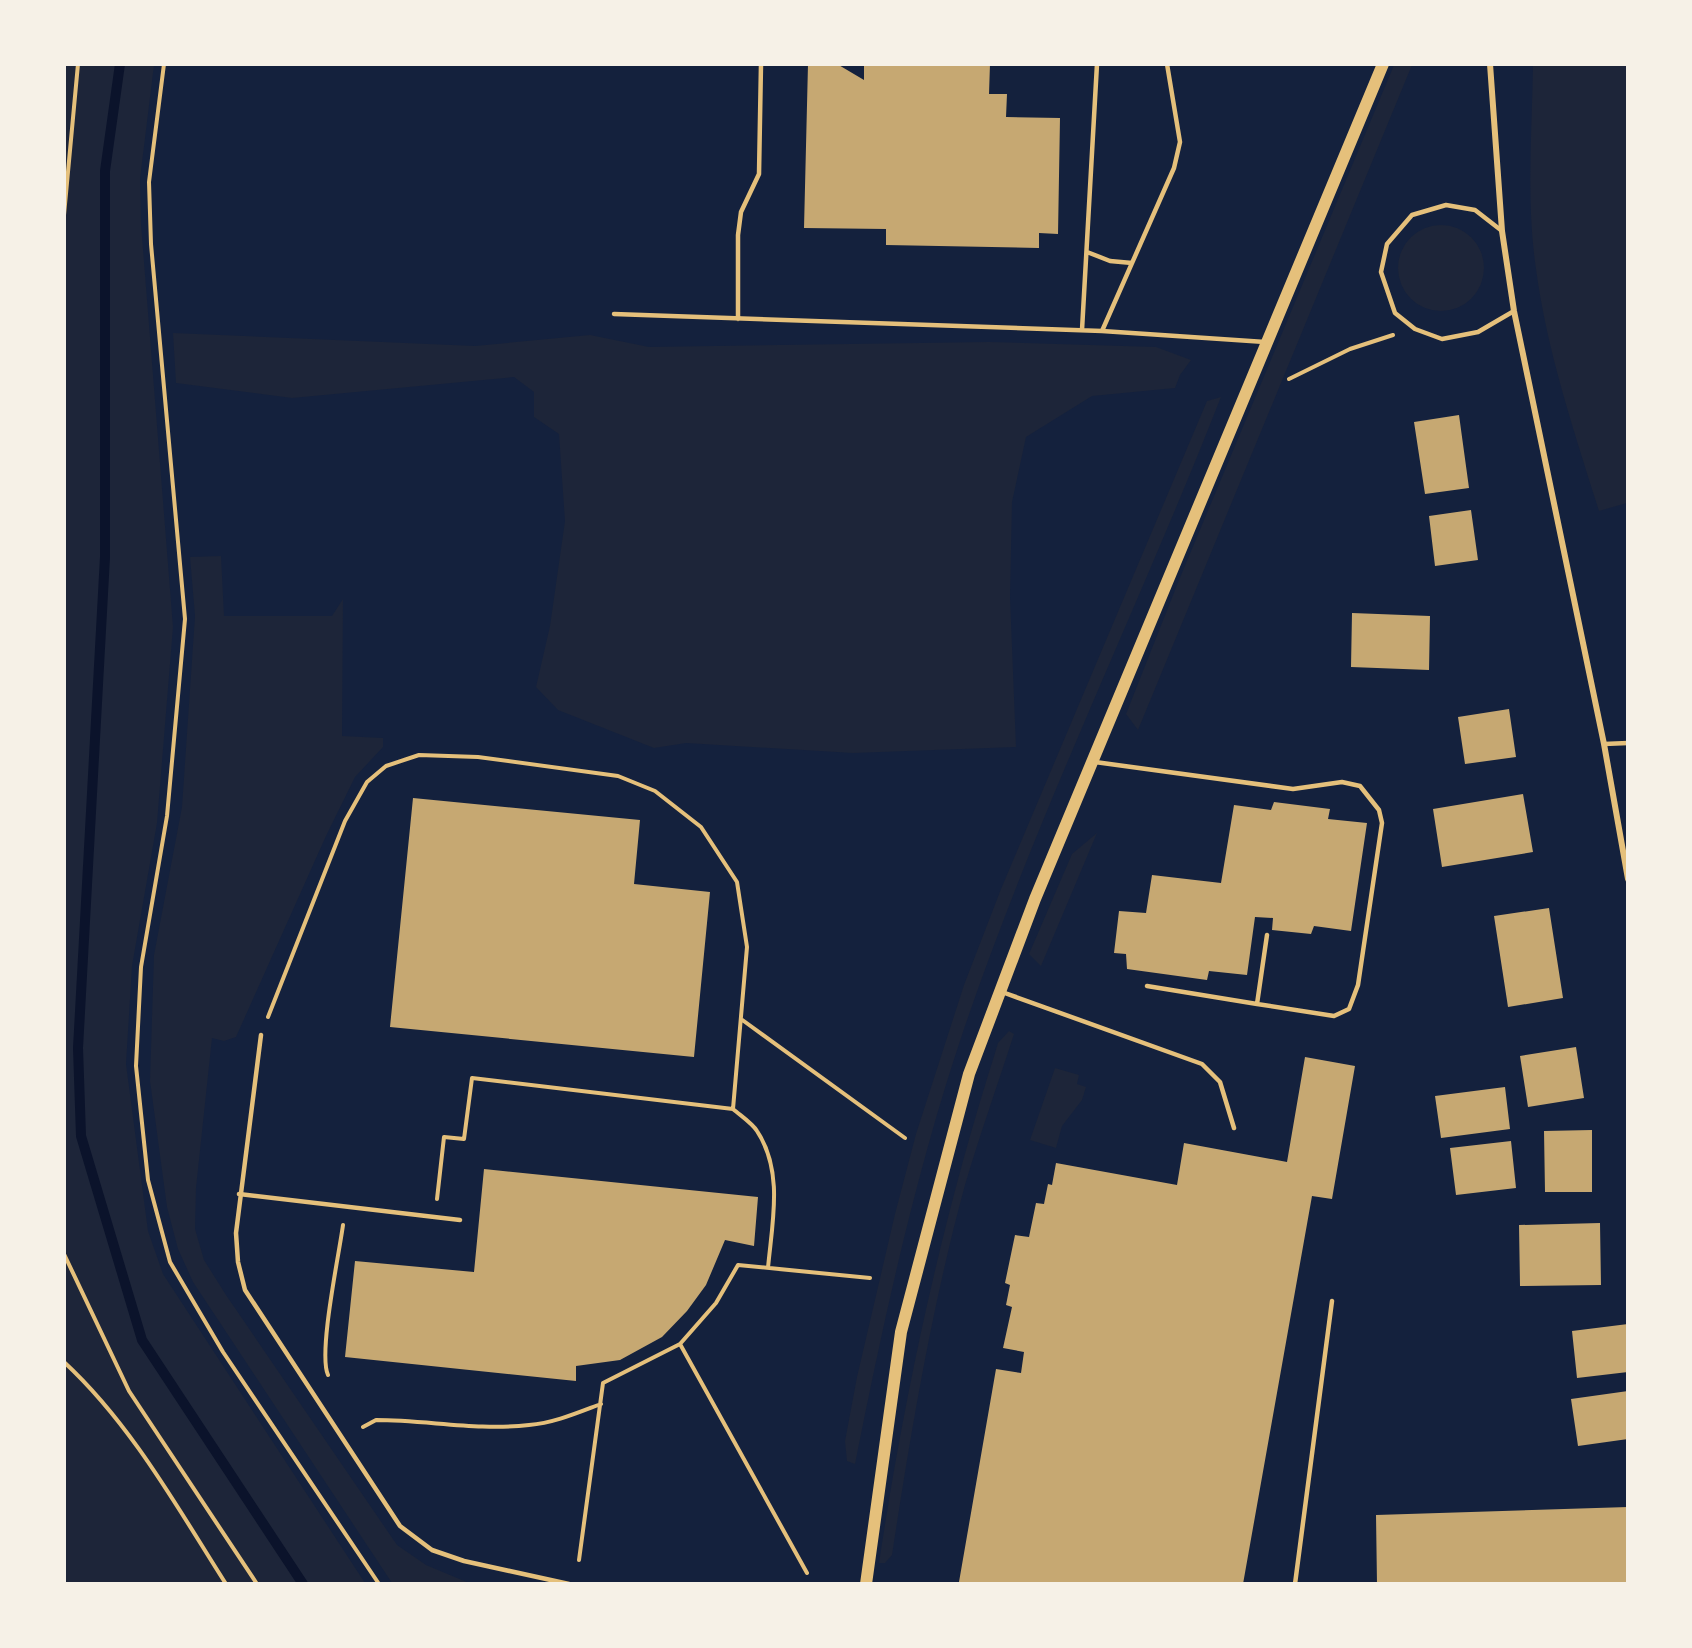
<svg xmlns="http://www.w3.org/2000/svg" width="1692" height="1648" font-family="Overpass,sans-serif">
	<rect width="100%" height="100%" fill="#14213d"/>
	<path fill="#1d2539" d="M 64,65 L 154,65 L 140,179 L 141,224 L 173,627 L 157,823 L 132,966 L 126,1064 L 148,1231 L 163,1274 L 365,1583 L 65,1583 Z
		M 1394,65 L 1412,65 L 1138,730 L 1126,714 L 1179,580 Z
		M 1533,65 L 1627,65 L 1627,503 L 1599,511 C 1574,431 1547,352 1536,269 C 1526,202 1532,132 1533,65 Z
		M1398 268a43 43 0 1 1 86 0a43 43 0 1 1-86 0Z
		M 173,333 L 475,346 L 590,335 L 649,347 L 989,342 L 1156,347 L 1191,360 L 1180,375 L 1175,388 L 1092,396 L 1026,437 L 1012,502 L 1010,597 L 1016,747 L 853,753 L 686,743 L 654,748 L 558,710 L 536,687 L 550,626 L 565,521 L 559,434 L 534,417 L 534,392 L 514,377 L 292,398 L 176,383 Z
		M 1221,397 C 1138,609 1037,814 964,1029 C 916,1171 884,1318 855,1464 L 847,1461 L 845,1441 L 857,1377 L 895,1214 L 916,1134 L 964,985 L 1001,889 L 1207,401 Z
		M 221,556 L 224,616 L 332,616 L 343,599 L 342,736 L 383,738 L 383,747 L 355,777 L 326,836 L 236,1037 L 224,1041 L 212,1038 L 196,1188 L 195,1229 L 204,1260 L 226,1295 L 397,1545 L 426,1565 L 469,1583 L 392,1583 L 193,1282 L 178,1249 L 167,1207 L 150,1081 L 154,955 L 182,807 L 195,616 L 190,557 Z
		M 1097,833 L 1041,966 L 1029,954 L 1072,854 Z
		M 1009,1031 L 1014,1034 C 998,1084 980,1134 965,1185 C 932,1306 911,1431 892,1555 L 885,1563 L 879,1563 C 905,1390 942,1220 995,1053 L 998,1043 Z
		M 1055,1068 L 1079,1075 L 1077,1084 L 1086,1087 L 1082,1100 L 1062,1126 L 1056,1148 L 1030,1140 Z"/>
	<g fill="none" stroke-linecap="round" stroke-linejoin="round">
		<path stroke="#0b132b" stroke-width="10" d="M 120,64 L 105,171 L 105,557 L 78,1048 L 81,1136 L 142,1340 L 303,1584"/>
	</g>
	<path fill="#c6a872" d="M 808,64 L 837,64 L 864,80 L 864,64 L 990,64 L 989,94 L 1007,94 L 1006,117 L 1060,118 L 1058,234 L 1039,233 L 1039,248 L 886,245 L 886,229 L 804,228 Z
		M 1459,415 L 1469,488 L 1425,494 L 1414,422 Z
		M 1471,510 L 1478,560 L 1435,566 L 1429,516 Z
		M 1352,613 L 1430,616 L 1429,670 L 1351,667 Z
		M 1509,709 L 1516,757 L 1465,764 L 1458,717 Z
		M 1523,794 L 1533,852 L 1442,867 L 1433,809 Z
		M 413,798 L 640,820 L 634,884 L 710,892 L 694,1057 L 390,1027 Z
		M 1274,802 L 1330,809 L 1328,819 L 1367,823 L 1351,931 L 1314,926 L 1311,934 L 1272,930 L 1273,918 L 1255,917 L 1247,975 L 1209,971 L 1207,980 L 1127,969 L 1126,954 L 1114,953 L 1119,911 L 1146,913 L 1152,875 L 1221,883 L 1234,805 L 1271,810 Z
		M 1549,908 L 1563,998 L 1508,1007 L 1494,916 Z
		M 1576,1047 L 1584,1098 L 1528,1107 L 1520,1056 Z
		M 1305,1057 L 1355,1066 L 1332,1199 L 1312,1196 L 1243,1584 L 959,1582 L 996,1369 L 1021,1373 L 1024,1352 L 1003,1348 L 1012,1307 L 1006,1305 L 1010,1285 L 1005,1283 L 1015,1235 L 1029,1237 L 1036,1203 L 1044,1204 L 1048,1184 L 1052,1185 L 1056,1163 L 1177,1185 L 1184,1143 L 1287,1162 Z
		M 1505,1087 L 1510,1129 L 1441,1138 L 1435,1096 Z
		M 1592,1130 L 1592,1192 L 1545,1192 L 1544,1131 Z
		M 1511,1141 L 1516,1188 L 1456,1195 L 1450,1148 Z
		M 484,1169 L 758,1197 L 754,1246 L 725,1240 L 706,1285 L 687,1311 L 662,1337 L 620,1360 L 576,1366 L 576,1381 L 345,1357 L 355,1261 L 474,1272 Z
		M 1600,1223 L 1601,1285 L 1520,1286 L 1519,1225 Z
		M 1628,1324 L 1628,1372 L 1577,1378 L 1572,1331 Z
		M 1628,1391 L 1628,1439 L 1578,1446 L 1571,1399 Z
		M 1628,1507 L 1628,1584 L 1377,1584 L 1376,1515 Z"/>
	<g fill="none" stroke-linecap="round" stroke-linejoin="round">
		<path stroke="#e5c07b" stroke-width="4" d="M 164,64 L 149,182 L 151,244 L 185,619 L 167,816 L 141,967 L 136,1066 L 148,1180 L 170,1262 L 223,1352 L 379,1584
			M 64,215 L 78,64
			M 1289,379 L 1350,349 L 1393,335
			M 268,1017 L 345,821 L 367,782 L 386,766 L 419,755 L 478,757 L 618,776 L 655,791 L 701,827 L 737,882 L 747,947 L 733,1109
			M 741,1019 L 905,1138
			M 437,1199 L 444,1137 L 464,1139 L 472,1078 L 733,1109 C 741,1116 752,1123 757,1131 C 784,1172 772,1223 768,1268
			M 64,1254 L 129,1391 L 257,1584
			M 680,1344 L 807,1573
			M 64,1362 C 131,1424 177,1507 226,1584
			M 328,1375 C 318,1353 339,1255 343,1225
			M 363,1427 L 376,1420 C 427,1420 478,1431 529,1425 C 554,1423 577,1413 601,1404
			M 579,1560 L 603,1383 L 680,1344 L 716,1303 L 738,1265 L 870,1278"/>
		<path stroke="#e5c07b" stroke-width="4.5" d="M 1502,231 L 1475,210 L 1446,205 L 1412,215 L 1387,244 L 1381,272 L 1395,313 L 1415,329 L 1442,339 L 1478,332 L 1514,311
			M 1087,252 L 1110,261 L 1132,263
			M 614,314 L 1102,331 L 1265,342
			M 738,319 L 738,235 L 741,212 L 759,174 L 761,64
			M 1082,330 L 1097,64
			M 1102,331 L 1174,168 L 1180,142 L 1167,64
			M 1604,744 L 1628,743
			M 1095,762 L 1293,789 L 1342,782 L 1360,786 L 1379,810 L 1382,823 L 1358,985 L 1349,1009 L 1334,1016 L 1257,1004 L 1267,935
			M 1147,986 L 1257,1004
			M 1002,992 L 1202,1064 L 1220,1082 L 1234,1128
			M 261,1035 L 236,1233 L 238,1262 L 245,1290 L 400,1526 L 432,1550 L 464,1561 L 569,1584
			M 239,1194 L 460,1220
			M 1295,1584 L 1332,1301"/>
		<path stroke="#e5c07b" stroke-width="6" d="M 1490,64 L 1502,231 L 1514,311 L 1604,744 L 1628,879"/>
		<path stroke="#e5c07b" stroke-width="12" d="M 866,1584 L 901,1332 L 969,1074 L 1035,899 L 1383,64"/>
	</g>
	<rect width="1692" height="1648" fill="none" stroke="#f6f1e7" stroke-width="132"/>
</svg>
